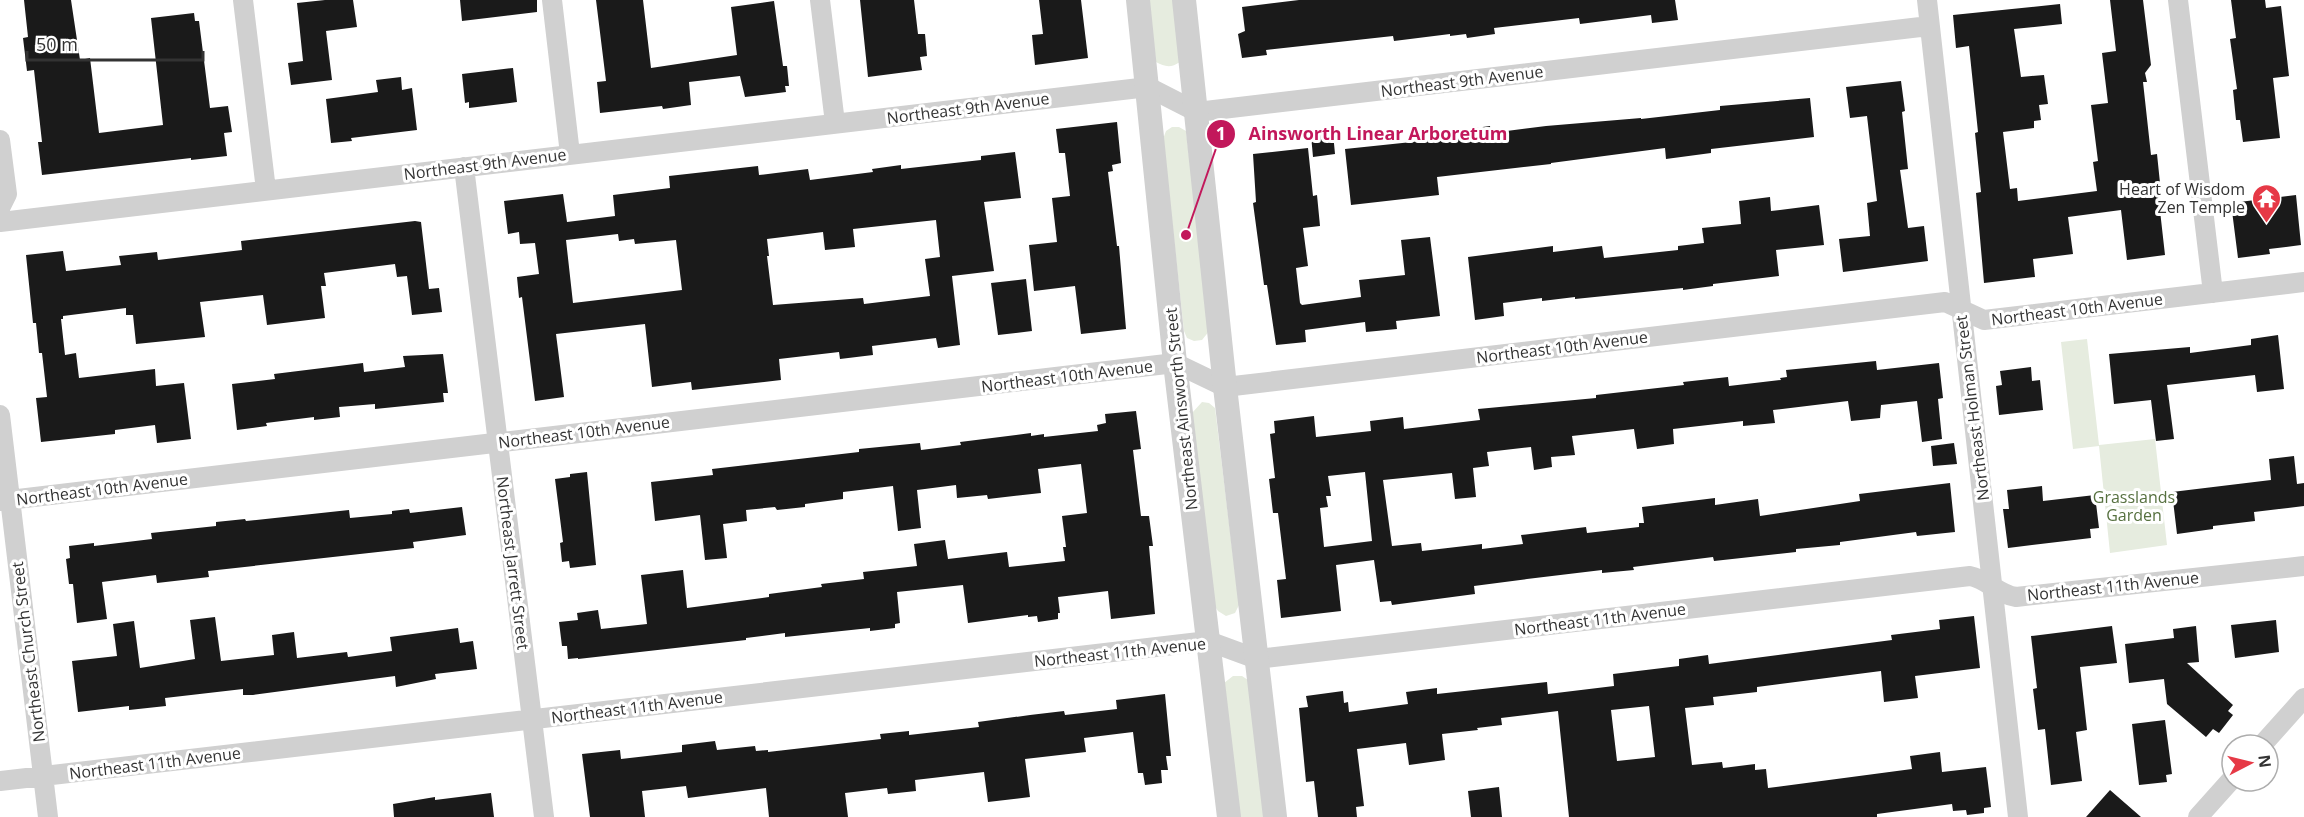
<svg xmlns="http://www.w3.org/2000/svg" width="2304" height="817" font-family="'Open Sans',sans-serif">
	<rect width="100%" height="100%" fill="#fff"/>
	<path fill="#e6ecdf" d="M 1149,0 L 1175,0 L 1180,62 C 1171,68 1165,67 1156,62 Z
		M 1172,127 L 1179,127 L 1186,131 L 1210,330 L 1202,340 L 1194,341 L 1187,338 L 1184,331 L 1163,139 L 1166,131 Z
		M 2087,339 L 2099,445 L 2155,439 L 2167,545 L 2110,553 L 2099,446 L 2073,449 L 2061,342 Z
		M 1202,402 L 1209,403 L 1215,408 L 1239,605 L 1235,613 L 1226,616 L 1218,611 L 1214,605 L 1192,413 Z
		M 1233,676 L 1242,676 L 1248,680 L 1264,817 L 1240,817 L 1224,683 Z"/>
	<path fill="#1a1a1a" fill-rule="evenodd" d="M 24,0 L 71,0 L 80,60 L 90,58 L 99,133 L 163,125 L 151,18 L 194,13 L 195,21 L 199,21 L 210,108 L 228,106 L 232,132 L 224,133 L 227,156 L 191,160 L 191,158 L 42,175 L 38,142 L 42,142 L 34,70 L 27,71 L 23,38 L 28,37 Z
		M 325,0 L 353,0 L 357,27 L 326,31 L 332,80 L 291,85 L 288,63 L 303,61 L 297,3 Z
		M 460,0 L 537,0 L 537,12 L 462,21 Z
		M 596,0 L 643,0 L 651,68 L 737,55 L 731,7 L 774,1 L 783,66 L 787,66 L 789,86 L 785,86 L 786,92 L 745,97 L 740,76 L 689,82 L 691,105 L 663,109 L 662,106 L 600,113 L 597,82 L 606,81 Z
		M 860,0 L 914,0 L 918,34 L 925,34 L 927,56 L 920,57 L 922,70 L 868,77 Z
		M 1039,0 L 1081,0 L 1088,58 L 1035,65 L 1032,35 L 1043,34 Z
		M 1299,0 L 1675,0 L 1678,20 L 1652,23 L 1651,15 L 1580,24 L 1579,18 L 1494,28 L 1495,34 L 1467,38 L 1466,34 L 1450,36 L 1450,34 L 1394,41 L 1393,36 L 1266,50 L 1267,55 L 1242,58 L 1238,34 L 1245,31 L 1242,7 Z
		M 2110,0 L 2143,0 L 2151,65 L 2145,73 L 2147,82 L 2143,82 L 2151,155 L 2157,154 L 2160,183 L 2157,184 L 2165,255 L 2127,260 L 2121,210 L 2068,217 L 2073,254 L 2033,259 L 2035,277 L 1984,283 L 1976,193 L 1981,192 L 1975,133 L 1978,132 L 1969,46 L 1956,48 L 1953,15 L 2060,4 L 2062,24 L 2014,29 L 2021,77 L 2044,75 L 2048,104 L 2039,105 L 2041,120 L 2034,121 L 2034,128 L 2003,132 L 2010,189 L 2017,188 L 2018,201 L 2097,191 L 2093,162 L 2098,161 L 2091,105 L 2108,103 L 2102,53 L 2116,51 Z
		M 2231,0 L 2265,0 L 2266,8 L 2281,6 L 2289,76 L 2273,78 L 2280,138 L 2243,142 L 2240,120 L 2236,120 L 2233,90 L 2237,89 L 2230,39 L 2236,38 Z
		M 513,68 L 517,102 L 469,108 L 469,102 L 465,103 L 462,74 Z
		M 401,77 L 402,90 L 412,88 L 417,130 L 351,138 L 352,141 L 331,143 L 326,99 L 378,92 L 376,80 Z
		M 1901,81 L 1905,111 L 1902,112 L 1908,169 L 1900,170 L 1908,228 L 1924,226 L 1928,261 L 1843,272 L 1839,239 L 1870,236 L 1867,203 L 1877,201 L 1867,116 L 1850,118 L 1846,87 Z
		M 1810,98 L 1814,137 L 1711,149 L 1711,153 L 1666,159 L 1665,148 L 1551,163 L 1551,164 L 1437,177 L 1439,195 L 1351,205 L 1345,149 L 1469,136 L 1468,129 L 1490,126 L 1491,133 L 1546,126 L 1641,118 L 1641,119 L 1720,110 L 1720,106 Z
		M 1117,122 L 1121,163 L 1112,165 L 1113,171 L 1108,172 L 1117,246 L 1119,246 L 1126,329 L 1081,334 L 1075,286 L 1034,291 L 1029,245 L 1057,242 L 1052,198 L 1070,196 L 1065,153 L 1059,153 L 1056,129 Z
		M 1333,133 L 1335,154 L 1313,157 L 1311,135 Z
		M 1308,148 L 1313,196 L 1317,195 L 1320,226 L 1303,228 L 1308,266 L 1296,268 L 1300,303 L 1302,305 L 1361,297 L 1359,280 L 1405,275 L 1401,240 L 1430,237 L 1440,316 L 1396,321 L 1397,329 L 1366,332 L 1365,322 L 1305,330 L 1306,342 L 1276,345 L 1267,285 L 1264,285 L 1253,203 L 1256,202 L 1253,154 Z
		M 1015,152 L 1021,198 L 984,202 L 994,271 L 952,276 L 960,345 L 938,348 L 936,338 L 872,346 L 873,355 L 840,359 L 839,352 L 779,359 L 781,380 L 692,390 L 691,382 L 652,387 L 645,324 L 556,334 L 564,397 L 535,401 L 522,297 L 519,298 L 517,277 L 539,274 L 535,243 L 520,244 L 519,232 L 508,234 L 504,201 L 563,194 L 567,222 L 615,216 L 613,195 L 670,188 L 669,176 L 758,166 L 759,175 L 808,169 L 810,180 L 873,172 L 872,169 L 901,165 L 901,169 L 981,160 L 981,156 ZM 936,220 L 940,257 L 925,259 L 930,296 L 864,304 L 863,298 L 773,305 L 767,256 L 769,256 L 767,239 L 823,232 L 825,250 L 855,247 L 853,229 ZM 618,234 L 619,241 L 634,239 L 635,244 L 676,240 L 682,290 L 573,303 L 566,240 Z
		M 2296,195 L 2301,245 L 2269,249 L 2270,254 L 2238,258 L 2231,203 Z
		M 1770,197 L 1771,211 L 1819,205 L 1824,245 L 1776,250 L 1779,276 L 1713,284 L 1713,286 L 1683,290 L 1683,288 L 1575,299 L 1575,297 L 1542,301 L 1542,298 L 1503,303 L 1504,316 L 1475,320 L 1468,257 L 1553,246 L 1553,252 L 1602,246 L 1604,258 L 1678,250 L 1678,246 L 1704,243 L 1702,228 L 1741,224 L 1739,201 Z
		M 415,221 L 421,222 L 429,289 L 439,288 L 442,312 L 412,315 L 407,276 L 397,277 L 395,264 L 324,273 L 326,286 L 321,286 L 325,318 L 267,325 L 263,295 L 200,302 L 205,337 L 136,344 L 133,315 L 126,315 L 126,308 L 63,316 L 63,319 L 61,319 L 65,355 L 76,353 L 79,378 L 155,369 L 156,386 L 184,383 L 191,439 L 157,443 L 155,425 L 115,430 L 115,434 L 41,442 L 36,398 L 47,397 L 42,353 L 39,353 L 36,323 L 33,323 L 26,255 L 63,251 L 66,271 L 121,265 L 119,256 L 157,252 L 158,260 L 242,250 L 241,241 Z
		M 1026,279 L 1032,331 L 998,335 L 991,283 Z
		M 2278,335 L 2284,389 L 2257,392 L 2255,375 L 2167,385 L 2174,439 L 2156,441 L 2151,400 L 2114,404 L 2109,354 L 2190,347 L 2190,353 L 2251,345 L 2251,339 Z
		M 443,354 L 448,393 L 443,393 L 444,402 L 375,409 L 375,404 L 339,407 L 340,417 L 314,420 L 314,417 L 266,423 L 267,426 L 237,430 L 232,384 L 275,379 L 274,374 L 363,363 L 364,372 L 405,367 L 403,356 Z
		M 1876,361 L 1877,370 L 1939,363 L 1943,398 L 1938,399 L 1942,439 L 1922,442 L 1917,401 L 1881,405 L 1880,418 L 1851,421 L 1848,401 L 1773,410 L 1775,423 L 1743,426 L 1743,421 L 1673,429 L 1674,444 L 1637,449 L 1634,429 L 1572,436 L 1575,455 L 1551,457 L 1552,467 L 1534,470 L 1531,447 L 1487,452 L 1489,466 L 1473,468 L 1476,497 L 1455,499 L 1452,473 L 1383,480 L 1392,546 L 1421,543 L 1422,551 L 1482,544 L 1482,549 L 1523,544 L 1521,535 L 1586,527 L 1587,533 L 1639,527 L 1639,523 L 1644,523 L 1642,507 L 1715,498 L 1715,505 L 1758,499 L 1760,516 L 1860,501 L 1859,494 L 1950,483 L 1955,532 L 1917,536 L 1916,532 L 1840,542 L 1840,545 L 1796,549 L 1796,552 L 1714,561 L 1713,557 L 1633,567 L 1634,570 L 1602,573 L 1602,570 L 1527,579 L 1474,586 L 1475,594 L 1392,605 L 1391,601 L 1380,602 L 1374,560 L 1336,565 L 1341,611 L 1281,618 L 1277,580 L 1286,579 L 1278,513 L 1273,513 L 1269,479 L 1275,478 L 1270,434 L 1275,433 L 1274,421 L 1314,416 L 1316,437 L 1371,431 L 1370,421 L 1403,417 L 1404,429 L 1480,420 L 1478,409 L 1596,398 L 1596,395 L 1684,385 L 1683,382 L 1728,377 L 1729,386 L 1781,380 L 1780,378 L 1787,377 L 1786,370 ZM 1365,472 L 1372,541 L 1324,547 L 1320,508 L 1328,507 L 1326,496 L 1331,496 L 1328,476 Z
		M 2031,367 L 2032,381 L 2040,380 L 2043,410 L 1999,415 L 1996,386 L 2002,385 L 2000,371 Z
		M 1136,411 L 1141,449 L 1133,450 L 1141,516 L 1149,516 L 1153,546 L 1149,546 L 1155,614 L 1111,619 L 1108,591 L 1058,597 L 1060,613 L 1058,613 L 1058,619 L 1038,622 L 1037,616 L 1028,617 L 1028,615 L 968,623 L 963,585 L 897,592 L 900,623 L 895,624 L 895,628 L 870,631 L 870,628 L 785,637 L 785,633 L 746,638 L 746,640 L 578,659 L 578,658 L 568,659 L 567,646 L 562,646 L 559,622 L 578,620 L 577,613 L 598,610 L 601,629 L 647,624 L 641,575 L 683,570 L 687,608 L 769,597 L 769,594 L 822,587 L 821,584 L 864,579 L 863,572 L 917,566 L 914,544 L 945,540 L 948,559 L 1007,552 L 1009,567 L 1065,561 L 1063,547 L 1066,547 L 1062,516 L 1087,513 L 1081,464 L 1038,469 L 1041,493 L 988,499 L 987,495 L 957,498 L 956,485 L 917,490 L 921,528 L 898,531 L 893,486 L 843,492 L 843,499 L 805,504 L 805,507 L 777,510 L 775,507 L 746,510 L 747,521 L 723,524 L 727,558 L 705,560 L 700,515 L 655,521 L 651,482 L 713,475 L 712,469 L 859,452 L 859,449 L 920,443 L 921,450 L 961,445 L 960,442 L 1031,433 L 1031,436 L 1044,434 L 1044,437 L 1098,431 L 1097,425 L 1106,423 L 1105,414 Z
		M 1954,443 L 1957,464 L 1933,466 L 1931,446 Z
		M 2294,456 L 2297,484 L 2304,483 L 2304,506 L 2254,512 L 2255,521 L 2213,526 L 2213,529 L 2177,534 L 2172,492 L 2271,480 L 2269,459 Z
		M 587,472 L 596,565 L 570,568 L 569,561 L 562,562 L 560,543 L 563,542 L 555,479 L 570,477 L 570,474 Z
		M 2042,486 L 2043,501 L 2095,495 L 2099,528 L 2090,529 L 2091,538 L 2008,548 L 2003,509 L 2009,509 L 2007,490 Z
		M 462,507 L 466,535 L 413,542 L 414,548 L 208,571 L 209,577 L 157,583 L 156,575 L 102,582 L 107,619 L 77,623 L 73,584 L 69,584 L 66,559 L 70,558 L 69,546 L 94,543 L 94,546 L 152,539 L 151,533 L 216,526 L 216,522 L 245,519 L 246,521 L 349,510 L 350,518 L 392,514 L 392,511 L 409,509 L 410,513 Z
		M 1974,616 L 1980,668 L 1915,676 L 1918,698 L 1884,702 L 1881,671 L 1757,687 L 1757,692 L 1713,697 L 1714,705 L 1685,708 L 1692,765 L 1722,762 L 1723,768 L 1755,764 L 1755,770 L 1766,769 L 1768,788 L 1912,769 L 1910,756 L 1940,752 L 1942,772 L 1986,767 L 1991,807 L 1984,808 L 1984,813 L 1967,815 L 1966,810 L 1953,811 L 1952,804 L 1877,814 L 1877,817 L 1569,817 L 1558,711 L 1501,718 L 1502,725 L 1477,728 L 1478,730 L 1442,734 L 1445,760 L 1409,765 L 1406,743 L 1357,749 L 1364,806 L 1356,807 L 1357,817 L 1318,817 L 1314,781 L 1306,782 L 1299,708 L 1308,707 L 1306,696 L 1343,691 L 1344,703 L 1348,702 L 1349,712 L 1408,704 L 1406,692 L 1437,688 L 1437,694 L 1547,682 L 1548,694 L 1614,686 L 1613,674 L 1679,666 L 1679,659 L 1708,655 L 1709,664 L 1892,640 L 1891,635 L 1940,629 L 1939,620 ZM 1649,706 L 1655,757 L 1617,761 L 1611,710 Z
		M 215,617 L 221,661 L 274,655 L 272,635 L 294,632 L 297,658 L 347,652 L 348,657 L 392,651 L 390,637 L 458,628 L 460,643 L 473,641 L 477,669 L 435,674 L 436,679 L 396,687 L 395,676 L 253,695 L 243,695 L 243,689 L 165,698 L 166,706 L 129,710 L 129,706 L 78,712 L 72,661 L 117,656 L 113,624 L 134,621 L 140,668 L 195,659 L 190,620 Z
		M 2276,620 L 2279,652 L 2235,658 L 2231,625 Z
		M 2112,626 L 2117,663 L 2080,667 L 2087,730 L 2076,732 L 2082,781 L 2051,785 L 2045,729 L 2038,730 L 2033,689 L 2037,688 L 2031,636 Z
		M 2196,626 L 2199,662 L 2187,663 L 2233,705 L 2228,711 L 2233,715 L 2219,733 L 2213,729 L 2206,737 L 2167,704 L 2164,679 L 2129,683 L 2125,644 L 2174,638 L 2173,629 Z
		M 1165,694 L 1171,756 L 1166,756 L 1168,770 L 1161,770 L 1162,783 L 1145,785 L 1143,773 L 1138,773 L 1133,732 L 1084,738 L 1086,752 L 1025,759 L 1030,797 L 988,802 L 984,772 L 915,780 L 916,791 L 888,794 L 887,788 L 845,793 L 848,817 L 769,817 L 766,788 L 688,798 L 686,786 L 642,791 L 645,817 L 590,817 L 582,754 L 620,750 L 621,759 L 682,752 L 682,745 L 715,741 L 717,750 L 755,746 L 756,751 L 768,750 L 768,752 L 881,739 L 880,734 L 909,731 L 909,735 L 979,727 L 978,722 L 1030,715 L 1064,711 L 1065,715 L 1117,709 L 1116,700 Z
		M 2165,720 L 2172,774 L 2166,775 L 2167,782 L 2139,785 L 2132,724 Z
		M 1499,787 L 1502,817 L 1471,817 L 1468,791 Z
		M 2110,790 L 2141,817 L 2086,817 Z
		M 491,793 L 494,817 L 394,817 L 393,804 L 435,797 L 435,800 Z"/>
	<g fill="none" stroke-linecap="round" stroke-linejoin="round">
		<path stroke="#d0d0d0" stroke-width="20" d="M 243,0 L 266,190
			M 552,0 L 570,154
			M 820,0 L 835,123
			M 1927,0 L 2018,817
			M 2178,0 L 2213,293
			M 0,140 L 7,194 L 0,208
			M 464,167 L 544,817
			M 0,222 L 1148,87 L 1197,112 L 1929,26
			M 0,415 L 48,817
			M 0,501 L 1175,363 L 1225,387 L 1945,302 L 1984,320 L 2304,282
			M 2262,745 L 2304,698
			M 0,781 L 1208,641 L 1257,659 L 1970,576 C 1987,579 1999,595 2016,597 L 2304,566
			M 2198,817 L 2232,779"/>
		<path stroke="#d0d0d0" stroke-width="24" d="M 1138,0 L 1175,363 L 1229,817
			M 1184,0 L 1225,387 L 1275,817"/>
	</g>
	<defs>
		<symbol id="temple-pin" viewBox="-11 -11 22 30"><path d="M0 17L-7.5 6A9.5 9.5 0 1 1 7.5 6Z" fill="#e63946" stroke="#fff"/><path d="M0-6L5-2H3V0L6.5 2.5H4V6H1.5V3h-3V6H-4V2.5H-6.5L-3 0V-2H-5Z" fill="#fff"/></symbol>
	</defs>
	<g fill-rule="evenodd">
		<use href="#temple-pin" x="2250" y="182" width="33" height="45"/>
	</g>
	<g text-anchor="middle" dominant-baseline="central" stroke-width="6" stroke-linejoin="round" paint-order="stroke">
		<g font-size="16" fill="#333" stroke="#fff">
			<text transform="translate(1462 81) rotate(-7)">Northeast 9th Avenue</text>
			<text transform="translate(968 108) rotate(-7)">Northeast 9th Avenue</text>
			<text transform="translate(485 164) rotate(-7)">Northeast 9th Avenue</text>
			<text transform="translate(2077 309) rotate(-7)">Northeast 10th Avenue</text>
			<text transform="translate(1562 347) rotate(-7)">Northeast 10th Avenue</text>
			<text transform="translate(1067 376) rotate(-7)">Northeast 10th Avenue</text>
			<text transform="translate(1972 408) rotate(-97)">Northeast Holman Street</text>
			<text transform="translate(1181 409) rotate(-96)">Northeast Ainsworth Street</text>
			<text transform="translate(584 432) rotate(-7)">Northeast 10th Avenue</text>
			<text transform="translate(102 489) rotate(-7)">Northeast 10th Avenue</text>
			<text transform="translate(513 563) rotate(83)">Northeast Jarrett Street</text>
			<text transform="translate(2113 586) rotate(-6)">Northeast 11th Avenue</text>
			<text transform="translate(1600 619) rotate(-7)">Northeast 11th Avenue</text>
			<text transform="translate(28 652) rotate(-97)">Northeast Church Street</text>
			<text transform="translate(1120 652) rotate(-6)">Northeast 11th Avenue</text>
			<text transform="translate(637 707) rotate(-7)">Northeast 11th Avenue</text>
			<text transform="translate(155 763) rotate(-7)">Northeast 11th Avenue</text>
		</g>
		<g font-size="16" fill="#333" stroke="#fff" text-anchor="end">
			<text x="2245" y="189">Heart of Wisdom<tspan x="2245" dy="18">Zen Temple</tspan></text>
		</g>
		<g font-size="16" fill="#56703f" stroke="#fff">
			<text x="2134" y="497">Grasslands<tspan x="2134" dy="18">Garden</tspan></text>
		</g>
	</g>
	<path fill="none" stroke="#c2185b" stroke-width="2" d="M1186 235L1221 134"/>
	<g fill="#c2185b" stroke="#fff" stroke-width="2">
		<circle cx="1186" cy="235" r="6"/>
		<circle cx="1221" cy="134" r="15"/>
	</g>
	<g font-size="18" text-anchor="middle" font-weight="bold" fill="#fff">
		<text x="1221" y="140">1</text>
	</g>
	<g font-size="18" text-anchor="middle" font-weight="bold" fill="#c2185b" stroke="#fff" stroke-width="6" stroke-linejoin="round" paint-order="stroke">
		<text x="1378" y="140">Ainsworth Linear Arboretum</text>
	</g>
	<g transform="translate(2250 763) rotate(83)"><circle r="28" fill="#ffffff" stroke="#adadad" stroke-width="1.5"/>
	<path d="M0-4.5L10 22L0 15L-10 22Z" fill="#e63946"/>
	<text y="-9" font-size="16" font-weight="bold" text-anchor="middle" fill="#333333">N</text>
	</g>
	<path d="M27 51v9h176v-9" fill="none" stroke="#333333" stroke-width="3"/>
	<text x="36" y="51" font-size="18" fill="#333333" stroke="#ffffff" stroke-width="4.5" paint-order="stroke">50 m</text>
</svg>
